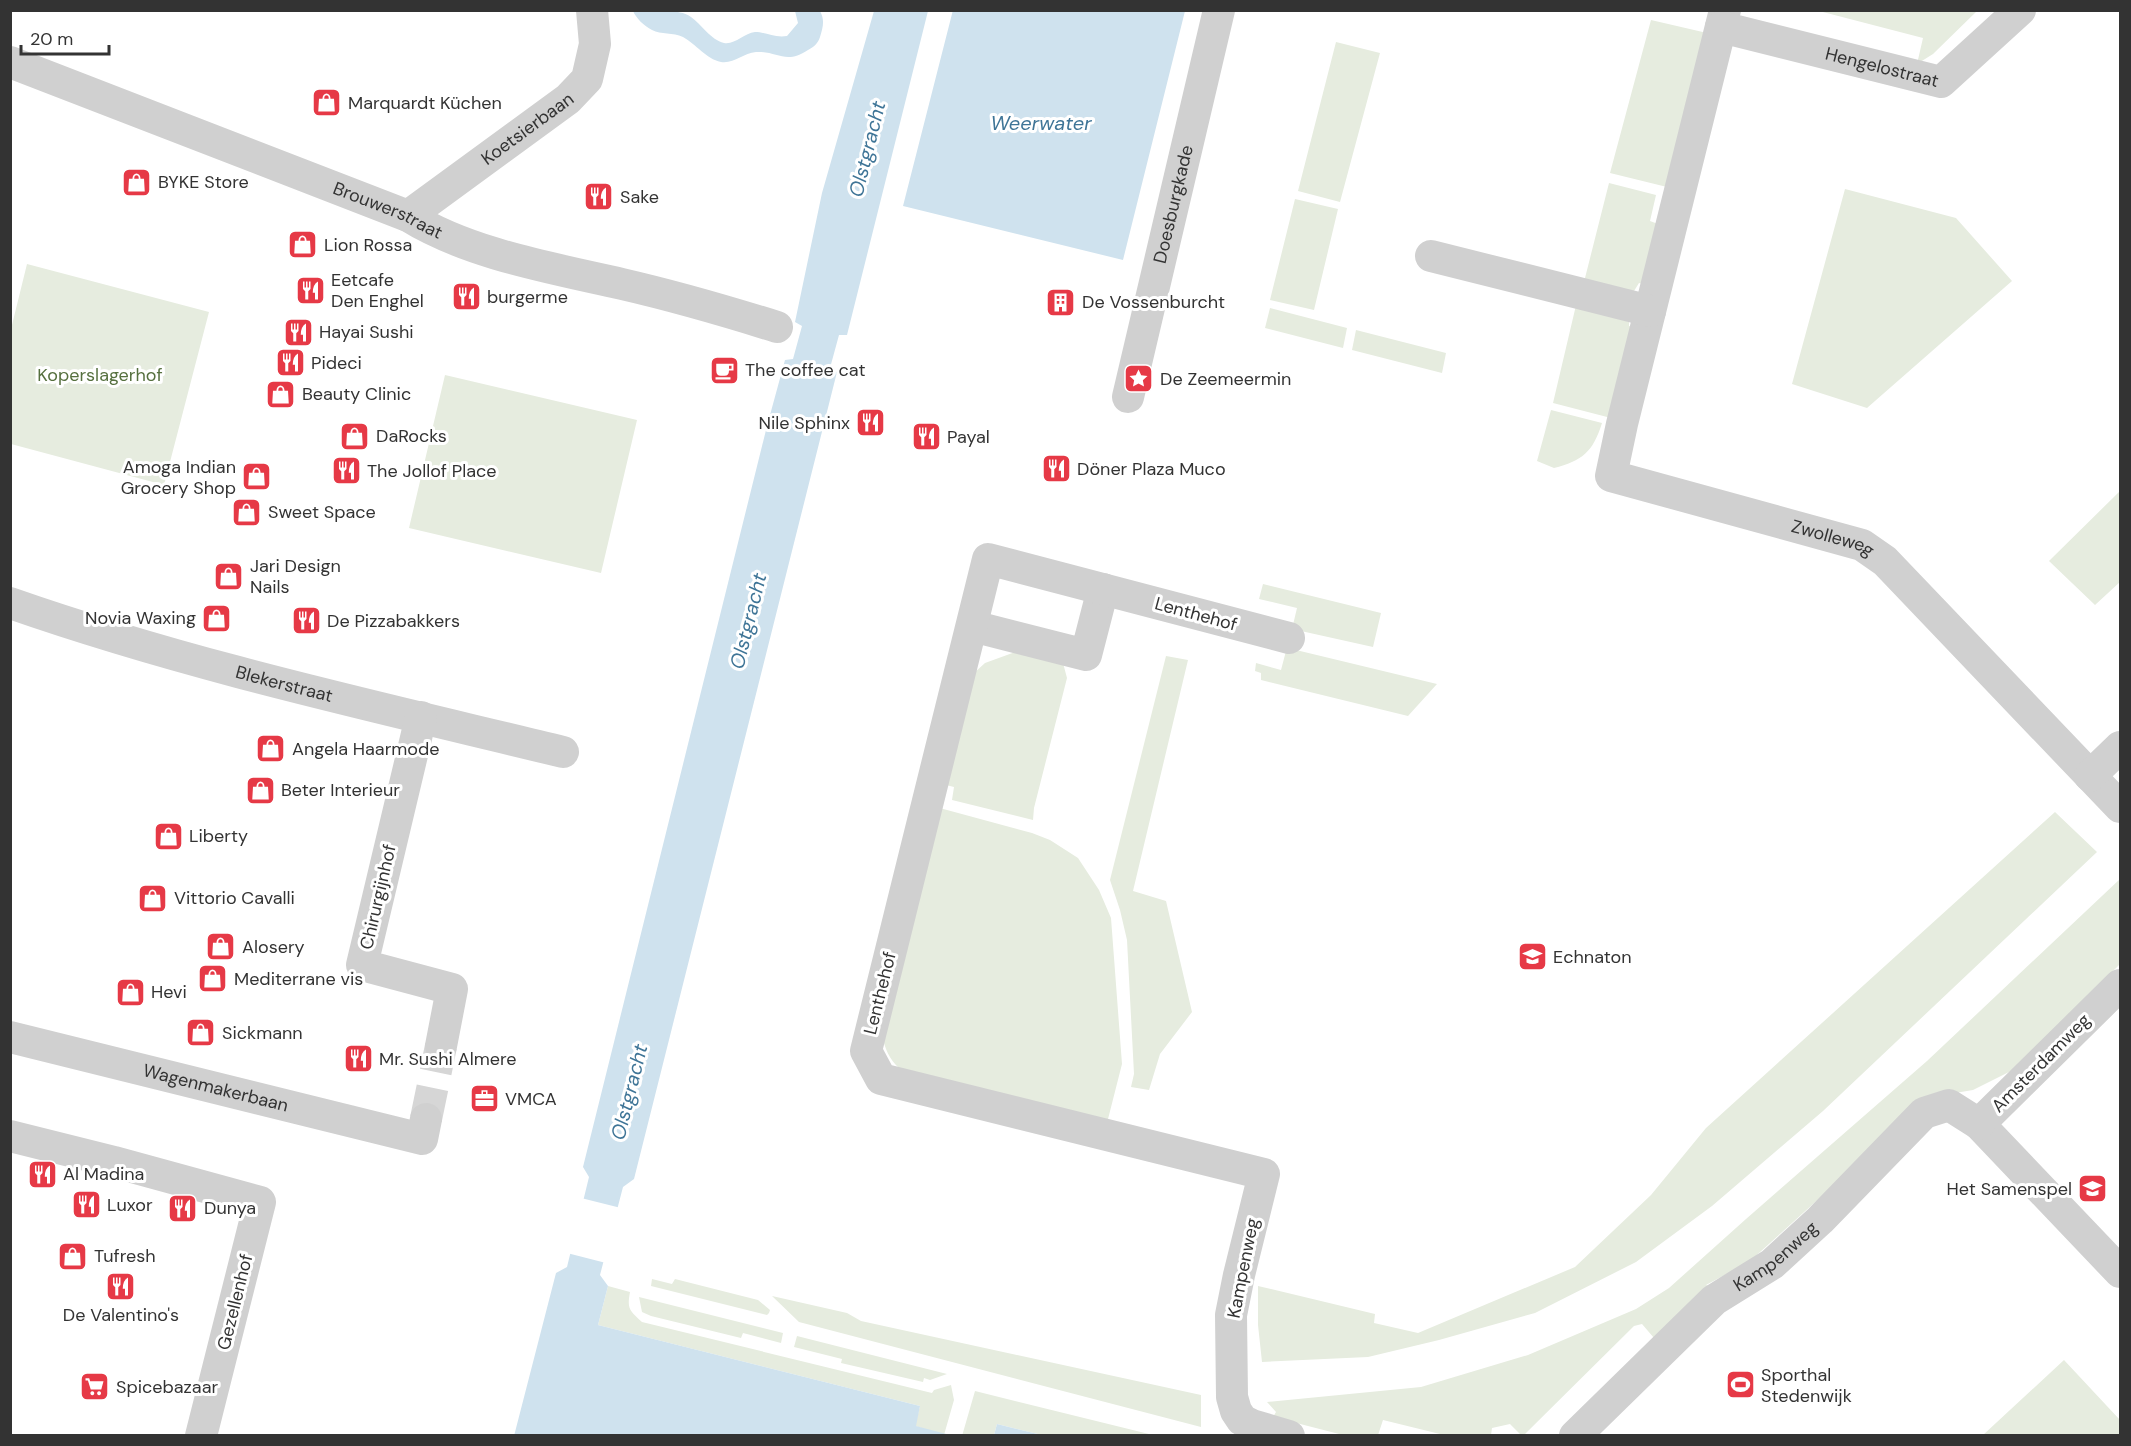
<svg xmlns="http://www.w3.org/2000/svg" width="2131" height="1446" font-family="'DM Sans',sans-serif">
	<rect width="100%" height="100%" fill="#fff"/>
	<path fill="#e6ecdf" d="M 1819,11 L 1977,11 L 1933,54 L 1917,64 L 1923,38 Z
		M 1651,20 L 1707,33 L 1667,187 L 1610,173 Z
		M 1336,42 L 1380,53 L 1340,202 L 1298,191 Z
		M 1609,183 L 1656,195 L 1650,221 L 1658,224 L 1643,284 L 1639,283 L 1634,291 L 1628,292 L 1584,282 Z
		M 1845,189 L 1956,218 L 2012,281 L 1867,408 L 1792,384 Z
		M 1295,199 L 1338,209 L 1314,310 L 1270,300 Z
		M 27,264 L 209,312 L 164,485 L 11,444 L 11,329 Z
		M 1577,301 L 1629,322 L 1629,326 L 1633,327 L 1611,418 L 1553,403 Z
		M 1270,308 L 1347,328 L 1343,348 L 1265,328 Z
		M 1356,330 L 1446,353 L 1442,373 L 1352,350 Z
		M 445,375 L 637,420 L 601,573 L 409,528 Z
		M 1551,410 L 1602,423 C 1593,452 1582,461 1554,468 L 1537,461 Z
		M 2120,491 L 2120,582 L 2095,605 L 2049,561 Z
		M 1263,584 L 1381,613 L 1373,647 L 1292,629 L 1297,608 L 1259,599 Z
		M 1021,650 L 1063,663 L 1067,678 L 1034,808 L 1033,820 L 952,800 L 954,787 L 942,784 L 973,674 L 985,663 Z
		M 1296,650 L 1437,684 L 1408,716 L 1261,680 L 1261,673 L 1255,671 L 1256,663 L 1281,670 L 1286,651 Z
		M 1166,656 L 1188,660 L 1133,891 L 1166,901 L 1192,1012 L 1160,1054 L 1149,1090 L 1131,1087 L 1134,1074 L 1127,940 L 1120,910 L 1110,880 Z
		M 936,807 L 1032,833 L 1050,840 L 1078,858 L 1099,890 L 1111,918 L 1122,1064 L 1107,1123 L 900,1069 C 889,1059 885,1049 882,1035 Z
		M 2055,812 L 2097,852 L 1823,1111 L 1712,1206 L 1636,1262 L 1535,1313 L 1439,1340 L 1368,1357 L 1262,1362 L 1258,1325 L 1258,1286 L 1375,1314 L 1374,1323 L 1418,1333 L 1575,1267 L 1651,1195 L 1706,1128 Z
		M 2120,879 L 2120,964 L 2017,1068 L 1973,1090 L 1931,1097 L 1749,1262 L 1706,1285 L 1710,1286 L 1654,1338 L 1642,1324 L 1634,1326 L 1525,1434 L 1520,1434 L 1510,1424 L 1492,1428 L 1491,1435 L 1444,1435 L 1383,1420 L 1378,1435 L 1343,1435 L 1273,1417 L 1276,1412 L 1267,1402 L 1421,1387 L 1528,1355 L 1636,1309 L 1669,1288 L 1746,1219 L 1927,1061 Z
		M 652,1279 L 672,1284 L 675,1279 L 758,1300 L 770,1310 L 769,1313 L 767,1315 L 651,1286 Z
		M 608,1286 L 630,1292 C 627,1309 629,1310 642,1322 L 932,1393 L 934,1390 L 951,1385 L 954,1400 L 944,1435 L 915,1426 L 920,1406 L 598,1325 Z
		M 772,1296 L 847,1313 L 861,1321 L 1201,1395 L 1201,1427 L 799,1322 Z
		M 639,1297 L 783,1333 L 781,1343 L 743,1333 L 741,1338 L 651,1316 L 642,1312 Z
		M 797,1336 L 947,1374 L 930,1380 L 924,1378 L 923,1382 L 841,1363 L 842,1359 L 794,1347 Z
		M 2064,1360 L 2120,1420 L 2120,1435 L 1983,1435 Z
		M 975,1391 L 1153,1435 L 1042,1435 L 997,1424 L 994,1435 L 962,1436 Z"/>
	<path fill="#cfe2ee" d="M 668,10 C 676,12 684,12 691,17 C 701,24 711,40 724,43 C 735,45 744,33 755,32 C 766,32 774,38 787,36 L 798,23 L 795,11 L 820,11 C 825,20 823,27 820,37 C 818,43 814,47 808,50 C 786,65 777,51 756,52 C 743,53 734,64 721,62 C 706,59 696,44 683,37 C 673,32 661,35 652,30 C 644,26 636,18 633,11 Z
		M 953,10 L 1185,11 L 1123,260 L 903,206 Z
		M 874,11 L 928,11 L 847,335 L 839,335 L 830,368 L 837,372 L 634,1179 L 623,1187 L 600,1275 L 608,1286 L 598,1325 L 920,1406 L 916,1426 L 950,1435 L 514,1436 L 556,1273 L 567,1267 L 589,1177 L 583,1167 L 767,426 L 785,360 L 793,359 L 802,326 L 795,322 L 822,193 Z
		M 997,1424 L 1042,1435 L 994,1435 Z"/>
	<path fill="#fff" d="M 581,1198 L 621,1208 L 606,1263 L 567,1253 Z"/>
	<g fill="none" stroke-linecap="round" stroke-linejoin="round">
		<path stroke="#d6d6d6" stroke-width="32" stroke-dasharray="32 16" stroke-linecap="butt" d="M 426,1119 L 441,1046"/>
		<g stroke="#d0d0d0" stroke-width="32">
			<path id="s1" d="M 1725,10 L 1622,424 L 1611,476 L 1862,545 L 1885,561 L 2120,807"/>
			<path id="s2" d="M 1721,27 L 1941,82 L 2020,10"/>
			<path id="s3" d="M 10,62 L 408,216 C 469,254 552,268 622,284 C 674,296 726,311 777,327"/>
			<path id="s4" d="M 408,216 L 568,99 L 587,79 L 595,44 L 592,10"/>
			<path d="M 1431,256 L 1650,311"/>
			<path id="s5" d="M 1128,397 L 1219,10"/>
			<path id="s6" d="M 10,603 C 190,666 378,707 563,752"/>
			<path d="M 972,626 L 1086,655 L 1103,589"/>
			<path d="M 1289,638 L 988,559 L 866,1051 L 881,1079 L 1264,1174 L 1239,1275 L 1231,1315 L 1232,1397 L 1236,1411 L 1242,1420 L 1252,1425 L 1289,1436"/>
			<path d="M 421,717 L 362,965 L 452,989 L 441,1046"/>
			<path d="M 2090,776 L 2120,747"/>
			<path d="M 2120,985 L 1979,1124 L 2120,1272"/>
			<path id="s7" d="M 10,1037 L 422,1139 L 426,1119"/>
			<path d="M 10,1136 L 114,1162 L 260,1202 L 201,1436"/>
			<path id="s8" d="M 1575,1436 L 1714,1300 L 1772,1264 L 1820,1220 L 1924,1113 L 1949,1105 L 1979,1124"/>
		</g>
	</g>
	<defs>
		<symbol id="shop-square" viewBox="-11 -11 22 22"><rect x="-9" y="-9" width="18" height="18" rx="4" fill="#e63946" stroke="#fff"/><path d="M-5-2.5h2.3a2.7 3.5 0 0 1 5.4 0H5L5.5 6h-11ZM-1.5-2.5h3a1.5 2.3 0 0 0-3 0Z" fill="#fff"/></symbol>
		<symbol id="restaurant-square" viewBox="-11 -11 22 22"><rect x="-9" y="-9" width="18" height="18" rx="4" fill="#e63946" stroke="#fff"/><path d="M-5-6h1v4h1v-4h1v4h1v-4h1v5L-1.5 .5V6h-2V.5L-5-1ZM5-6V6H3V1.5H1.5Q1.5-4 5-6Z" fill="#fff"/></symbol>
		<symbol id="building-square" viewBox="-11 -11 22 22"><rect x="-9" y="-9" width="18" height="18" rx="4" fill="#e63946" stroke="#fff"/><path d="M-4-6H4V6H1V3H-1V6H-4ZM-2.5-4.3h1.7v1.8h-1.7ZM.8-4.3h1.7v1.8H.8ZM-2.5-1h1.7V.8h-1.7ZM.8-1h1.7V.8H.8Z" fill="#fff"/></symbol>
		<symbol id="cafe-square" viewBox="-11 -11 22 22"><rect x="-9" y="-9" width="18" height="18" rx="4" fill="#e63946" stroke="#fff"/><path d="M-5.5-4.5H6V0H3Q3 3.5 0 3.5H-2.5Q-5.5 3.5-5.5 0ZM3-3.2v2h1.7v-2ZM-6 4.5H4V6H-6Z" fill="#fff"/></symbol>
		<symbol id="sight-square" viewBox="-11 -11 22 22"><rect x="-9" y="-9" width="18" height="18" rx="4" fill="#e63946" stroke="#fff"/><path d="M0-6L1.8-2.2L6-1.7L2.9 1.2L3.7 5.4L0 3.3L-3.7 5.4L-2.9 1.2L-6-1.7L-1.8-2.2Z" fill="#fff"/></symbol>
		<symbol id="school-square" viewBox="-11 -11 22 22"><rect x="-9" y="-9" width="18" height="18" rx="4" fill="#e63946" stroke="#fff"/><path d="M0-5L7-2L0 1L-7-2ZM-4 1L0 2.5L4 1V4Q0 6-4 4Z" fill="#fff"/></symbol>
		<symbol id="office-square" viewBox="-11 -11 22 22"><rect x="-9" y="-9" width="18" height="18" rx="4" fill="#e63946" stroke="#fff"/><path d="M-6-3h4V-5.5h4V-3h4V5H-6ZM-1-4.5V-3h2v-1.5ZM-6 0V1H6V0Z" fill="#fff"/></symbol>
		<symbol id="stadium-square" viewBox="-11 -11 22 22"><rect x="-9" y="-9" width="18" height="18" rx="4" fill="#e63946" stroke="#fff"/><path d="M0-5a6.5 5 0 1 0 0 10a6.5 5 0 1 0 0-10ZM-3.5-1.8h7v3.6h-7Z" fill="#fff"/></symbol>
		<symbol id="supermarket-square" viewBox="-11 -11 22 22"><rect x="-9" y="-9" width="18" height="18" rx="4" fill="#e63946" stroke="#fff"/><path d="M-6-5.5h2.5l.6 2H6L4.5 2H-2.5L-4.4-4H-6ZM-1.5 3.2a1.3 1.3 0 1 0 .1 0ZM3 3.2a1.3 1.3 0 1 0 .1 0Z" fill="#fff"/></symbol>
	</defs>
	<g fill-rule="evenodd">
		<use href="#shop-square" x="310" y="86" width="33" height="33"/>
		<use href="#shop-square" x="120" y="166" width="33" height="33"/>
		<use href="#restaurant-square" x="582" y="180" width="33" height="33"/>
		<use href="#shop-square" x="286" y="228" width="33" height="33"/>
		<use href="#restaurant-square" x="294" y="274" width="33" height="33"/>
		<use href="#restaurant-square" x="450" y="280" width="33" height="33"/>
		<use href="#building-square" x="1044" y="286" width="33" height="33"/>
		<use href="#restaurant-square" x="282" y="316" width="33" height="33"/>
		<use href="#restaurant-square" x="274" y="346" width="33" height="33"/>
		<use href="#cafe-square" x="708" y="354" width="33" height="33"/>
		<use href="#sight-square" x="1122" y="362" width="33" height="33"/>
		<use href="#shop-square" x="264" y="378" width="33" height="33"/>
		<use href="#restaurant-square" x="854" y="406" width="33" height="33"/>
		<use href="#shop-square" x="338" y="420" width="33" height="33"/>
		<use href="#restaurant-square" x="910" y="420" width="33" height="33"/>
		<use href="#restaurant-square" x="1040" y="452" width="33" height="33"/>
		<use href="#restaurant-square" x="330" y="454" width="33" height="33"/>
		<use href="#shop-square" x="240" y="460" width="33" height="33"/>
		<use href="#shop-square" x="230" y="496" width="33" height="33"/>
		<use href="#shop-square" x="212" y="560" width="33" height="33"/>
		<use href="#shop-square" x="200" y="602" width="33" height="33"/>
		<use href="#restaurant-square" x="290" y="604" width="33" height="33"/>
		<use href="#shop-square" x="254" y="732" width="33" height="33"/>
		<use href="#shop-square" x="244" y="774" width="33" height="33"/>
		<use href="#shop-square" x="152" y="820" width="33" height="33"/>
		<use href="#shop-square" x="136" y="882" width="33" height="33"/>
		<use href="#shop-square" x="204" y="930" width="33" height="33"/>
		<use href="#school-square" x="1516" y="940" width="33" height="33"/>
		<use href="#shop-square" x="196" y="962" width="33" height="33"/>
		<use href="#shop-square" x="114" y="976" width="33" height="33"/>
		<use href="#shop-square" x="184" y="1016" width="33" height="33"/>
		<use href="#restaurant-square" x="342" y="1042" width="33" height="33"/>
		<use href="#office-square" x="468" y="1082" width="33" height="33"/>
		<use href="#restaurant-square" x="26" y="1158" width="33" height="33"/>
		<use href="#school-square" x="2076" y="1172" width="33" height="33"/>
		<use href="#restaurant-square" x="70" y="1188" width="33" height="33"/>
		<use href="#restaurant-square" x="166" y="1192" width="33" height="33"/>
		<use href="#shop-square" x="56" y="1240" width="33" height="33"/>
		<use href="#restaurant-square" x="104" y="1270" width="33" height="33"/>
		<use href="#stadium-square" x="1724" y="1368" width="33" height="33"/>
		<use href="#supermarket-square" x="78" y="1370" width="33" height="33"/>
	</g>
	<g text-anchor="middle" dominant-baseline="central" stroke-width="6" stroke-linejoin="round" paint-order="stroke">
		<g font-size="18" fill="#333" stroke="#fff">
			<text stroke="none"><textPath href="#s2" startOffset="166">Hengelostraat</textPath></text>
			<text stroke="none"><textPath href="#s4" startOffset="148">Koetsierbaan</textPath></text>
			<text stroke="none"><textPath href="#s5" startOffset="198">Doesburgkade</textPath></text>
			<text stroke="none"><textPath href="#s3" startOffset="406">Brouwerstraat</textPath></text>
			<text stroke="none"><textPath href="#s1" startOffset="710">Zwolleweg</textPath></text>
			<text transform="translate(1196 614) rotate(15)">Lenthehof</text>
			<text stroke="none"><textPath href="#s6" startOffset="286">Blekerstraat</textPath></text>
			<text transform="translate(378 897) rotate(-77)">Chirurgijnhof</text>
			<text transform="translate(880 993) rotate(-76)">Lenthehof</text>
			<text transform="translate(2041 1063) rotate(-45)">Amsterdamweg</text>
			<text stroke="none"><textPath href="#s7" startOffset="212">Wagenmakerbaan</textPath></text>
			<text stroke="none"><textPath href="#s8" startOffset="270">Kampenweg</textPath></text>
			<text transform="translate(1243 1268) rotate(-79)">Kampenweg</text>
			<text transform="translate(235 1302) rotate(-76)">Gezellenhof</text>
		</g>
		<g font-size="18" fill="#333" stroke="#fff" text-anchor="start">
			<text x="348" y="103">Marquardt Küchen</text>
			<text x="158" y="182">BYKE Store</text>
			<text x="620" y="197">Sake</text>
			<text x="324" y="245">Lion Rossa</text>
			<text x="331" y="280">Eetcafe<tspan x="331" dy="21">Den Enghel</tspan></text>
			<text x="487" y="297">burgerme</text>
			<text x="1082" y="302">De Vossenburcht</text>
			<text x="319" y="332">Hayai Sushi</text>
			<text x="311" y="363">Pideci</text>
			<text x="745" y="370">The coffee cat</text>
			<text x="1160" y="379">De Zeemeermin</text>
			<text x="302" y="394">Beauty Clinic</text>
			<text x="850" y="423" text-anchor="end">Nile Sphinx</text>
			<text x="376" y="436">DaRocks</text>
			<text x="947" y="437">Payal</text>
			<text x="236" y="467" text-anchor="end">Amoga Indian<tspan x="236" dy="21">Grocery Shop</tspan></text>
			<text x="1077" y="469">Döner Plaza Muco</text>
			<text x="367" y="471">The Jollof Place</text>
			<text x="268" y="512">Sweet Space</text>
			<text x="250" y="566">Jari Design<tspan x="250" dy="21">Nails</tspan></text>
			<text x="196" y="618" text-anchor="end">Novia Waxing</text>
			<text x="327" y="621">De Pizzabakkers</text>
			<text x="292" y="749">Angela Haarmode</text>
			<text x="281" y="790">Beter Interieur</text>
			<text x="189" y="836">Liberty</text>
			<text x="174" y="898">Vittorio Cavalli</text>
			<text x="242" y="947">Alosery</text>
			<text x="1553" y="957">Echnaton</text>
			<text x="234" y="979">Mediterrane vis</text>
			<text x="151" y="992">Hevi</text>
			<text x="222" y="1033">Sickmann</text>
			<text x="379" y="1059">Mr. Sushi Almere</text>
			<text x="505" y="1099">VMCA</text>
			<text x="63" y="1174">Al Madina</text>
			<text x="2072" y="1189" text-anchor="end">Het Samenspel</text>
			<text x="107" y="1205">Luxor</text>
			<text x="204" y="1208">Dunya</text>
			<text x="94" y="1256">Tufresh</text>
			<text x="121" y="1315" text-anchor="middle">De Valentino's</text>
			<text x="1761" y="1375">Sporthal<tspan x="1761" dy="21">Stedenwijk</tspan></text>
			<text x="116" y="1387">Spicebazaar</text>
		</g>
		<g font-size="18" fill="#56703f" stroke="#fff">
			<text x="100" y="375">Koperslagerhof</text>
		</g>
		<g font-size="20" font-style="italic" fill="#3f7597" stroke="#fff">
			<text x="1041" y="123">Weerwater</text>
			<text transform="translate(867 149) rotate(-76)">Olstgracht</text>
			<text transform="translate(748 621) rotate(-76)">Olstgracht</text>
			<text transform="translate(629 1092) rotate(-76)">Olstgracht</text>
		</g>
	</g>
	<rect width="2131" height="1446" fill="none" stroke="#333333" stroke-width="24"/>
	<path d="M21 45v9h88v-9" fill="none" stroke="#333333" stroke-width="3"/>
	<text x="30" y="45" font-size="18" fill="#333333" stroke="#ffffff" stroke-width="4.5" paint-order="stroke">20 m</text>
</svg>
